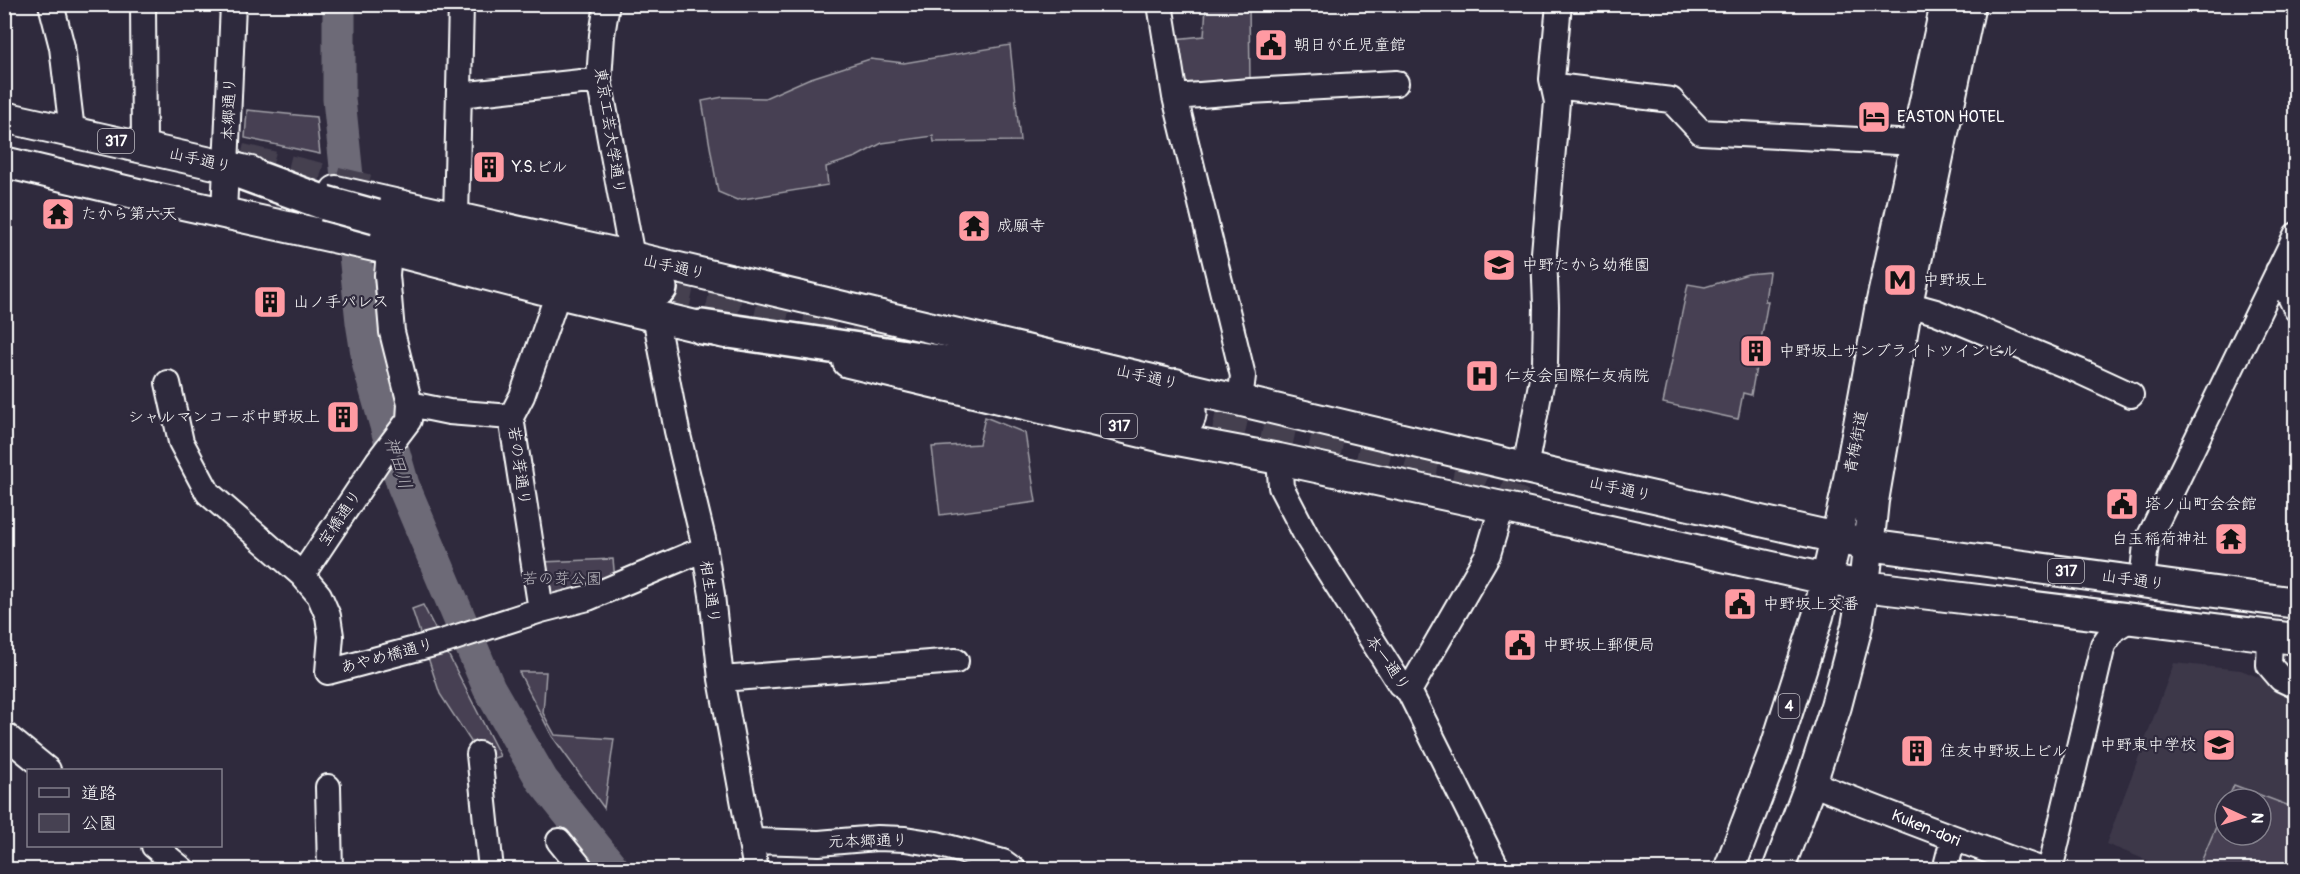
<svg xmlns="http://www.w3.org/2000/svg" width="2300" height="874" font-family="Pangolin,'Klee One',sans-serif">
	<rect width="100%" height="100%" fill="#2f2a3d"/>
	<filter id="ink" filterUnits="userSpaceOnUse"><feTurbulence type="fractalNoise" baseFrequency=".0167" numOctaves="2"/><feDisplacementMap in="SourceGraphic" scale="12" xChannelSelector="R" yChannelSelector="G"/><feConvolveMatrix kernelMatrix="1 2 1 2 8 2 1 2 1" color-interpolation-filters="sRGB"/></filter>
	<g filter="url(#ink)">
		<path fill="#3c3749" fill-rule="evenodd" d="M 2174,663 L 2241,670 L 2295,692 L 2295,869 L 2169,869 L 2106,844 ZM 2225,799 L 2261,799 L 2261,835 L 2225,835 Z"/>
		<path fill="#464152" stroke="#a2a0a8" stroke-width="1.5" d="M 1249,6 L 1250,80 L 1187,87 L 1182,84 L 1174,39 L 1204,36 L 1206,7 Z
			M 1010,45 L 1020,141 L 934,142 L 933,136 L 882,143 L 856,157 L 826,167 L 828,185 L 737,200 L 718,192 L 702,101 L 723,97 L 765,98 L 808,79 L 870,59 L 904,63 Z
			M 247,110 L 316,117 L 320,154 L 245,138 Z
			M 1769,272 L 1765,301 L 1768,301 L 1751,395 L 1743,393 L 1738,419 L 1663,403 L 1688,284 L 1705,287 L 1748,274 Z
			M 985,417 L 1025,433 L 1036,502 L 940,515 L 932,447 L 979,444 Z
			M 613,559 L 615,580 L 546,604 L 542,562 Z
			M 423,605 L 500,756 L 488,760 L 479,754 L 440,694 L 412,609 Z
			M 519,672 L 546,672 L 543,713 L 555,735 L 614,739 L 604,808 L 552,736 Z
			M 2234,785 L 2295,808 L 2295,869 L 2198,869 L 2225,806 L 2225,835 L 2261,835 L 2261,799 L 2228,799 Z"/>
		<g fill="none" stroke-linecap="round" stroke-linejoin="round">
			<path stroke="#6d6a77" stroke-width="33" d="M 339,4 L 339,99 L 362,322 L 369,366 L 403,485 L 489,688 L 542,780 L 614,870"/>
			<path stroke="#443f50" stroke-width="33" stroke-dasharray="33 16" stroke-linecap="butt" d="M 240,160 L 368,191
				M 660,288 L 800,319 L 923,338
				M 1166,411 L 1456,476 L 1522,506"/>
			<defs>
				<path id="minor" d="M 51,4 L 62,47 L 72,131
					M 143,4 L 144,147
					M 607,4 L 602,35 L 599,80 L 632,257
					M 1160,4 L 1175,97 L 1243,376 L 1240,400
					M 1555,91 L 1564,87 L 1671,100 L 1701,132 L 1917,143
					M 459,95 L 599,80
					M 1175,97 L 1250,91 L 1396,83
					M 224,213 L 233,4
					M 456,218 L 461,4
					M 2278,271 L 2296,309
					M 1907,304 L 1936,312 L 2079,371 L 2131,395
					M 655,316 L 677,431 L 703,539 L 712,595 L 721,679 L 756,870
					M 168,383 L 181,442 L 208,493 L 302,575 L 319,595 L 328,616 L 331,636 L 328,672 L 445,641 L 541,610 L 588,598 L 704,549
					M 410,404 L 449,412 L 511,417
					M 1279,459 L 1281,487 L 1307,537 L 1400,684 L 1409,691 L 1498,870
					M 1525,468 L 1545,363 L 1546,306 L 1544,253 L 1557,102 L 1552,79 L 1559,4
					M 302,575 L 378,461 L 409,420 L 410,404 L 392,332 L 387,275 L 389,250
					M 2142,581 L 2146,544 L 2296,235
					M 541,610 L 511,417 L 522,396 L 558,293
					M 2270,637 L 2269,665 L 2281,679 L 2296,686
					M 721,679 L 956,661
					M 1409,691 L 1488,554 L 1502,507
					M 4,734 L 48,770
					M 479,754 L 491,870
					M 1811,783 C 1888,813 1964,843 2043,870
					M 328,787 L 330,870
					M 559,841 L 580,867
					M 752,841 L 819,843 L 877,838 L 905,839 L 937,844 L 1003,862 L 1014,870
					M 154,846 L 183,870
					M 1945,870 L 1953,839
					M 2050,870 L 2103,645 L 2114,629 L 2130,619"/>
				<path id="major" d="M 4,117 L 251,172
					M 4,162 L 155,198 L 379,247 L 558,293 L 725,333
					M 336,191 L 632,257 L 1525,468 L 1868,545 L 2296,603
					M 848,362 L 1167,438 L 1279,459 L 1502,507 L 1826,579 L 1864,586 L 2296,639
					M 1167,438 C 1198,422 1196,410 1176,384
					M 1729,870 L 1776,747 L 1818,616 L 1846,495 L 1880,310 L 1946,4
					M 1778,870 L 1811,783 L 1836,706 L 1857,626 L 1864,586 L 1873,501 L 1907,304 L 1970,4"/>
				<path id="highway" d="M 227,167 L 325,203
					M 376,217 L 472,245 L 660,288
					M 702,327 L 967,366 L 1166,411"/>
			</defs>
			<use href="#minor" stroke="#fff" stroke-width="28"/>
			<use href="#major" stroke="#fff" stroke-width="34"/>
			<use href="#highway" stroke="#fff" stroke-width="38"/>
			<use href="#minor" stroke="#2f2a3d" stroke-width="24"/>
			<use href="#major" stroke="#2f2a3d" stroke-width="30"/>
			<use href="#highway" stroke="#2f2a3d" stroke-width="33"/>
			<defs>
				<path id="highway-bridge" d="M 325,203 L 376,217"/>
			</defs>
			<use href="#highway-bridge" stroke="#fff" stroke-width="38" stroke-linecap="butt"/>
			<use href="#highway-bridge" stroke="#2f2a3d" stroke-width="33"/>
		</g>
	</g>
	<defs>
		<symbol id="civic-square" viewBox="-11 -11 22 22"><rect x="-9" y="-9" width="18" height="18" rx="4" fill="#ff9aa2" stroke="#2f2a3d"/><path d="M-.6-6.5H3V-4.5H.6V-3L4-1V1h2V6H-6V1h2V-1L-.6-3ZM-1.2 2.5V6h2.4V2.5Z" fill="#111"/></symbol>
		<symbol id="hotel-square" viewBox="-11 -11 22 22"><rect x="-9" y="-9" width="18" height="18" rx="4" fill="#ff9aa2" stroke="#2f2a3d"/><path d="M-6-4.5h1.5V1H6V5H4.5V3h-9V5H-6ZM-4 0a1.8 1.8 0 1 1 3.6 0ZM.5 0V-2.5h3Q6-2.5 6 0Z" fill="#111"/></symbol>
		<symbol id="building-square" viewBox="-11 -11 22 22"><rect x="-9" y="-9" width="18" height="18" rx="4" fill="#ff9aa2" stroke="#2f2a3d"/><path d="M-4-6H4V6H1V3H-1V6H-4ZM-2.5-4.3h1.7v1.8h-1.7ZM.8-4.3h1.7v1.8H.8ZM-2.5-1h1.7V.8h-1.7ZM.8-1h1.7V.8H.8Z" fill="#111"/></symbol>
		<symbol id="temple-square" viewBox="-11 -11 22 22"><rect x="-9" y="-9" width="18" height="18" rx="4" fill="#ff9aa2" stroke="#2f2a3d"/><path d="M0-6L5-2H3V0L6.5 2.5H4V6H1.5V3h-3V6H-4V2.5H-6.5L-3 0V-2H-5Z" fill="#111"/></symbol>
		<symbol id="school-square" viewBox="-11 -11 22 22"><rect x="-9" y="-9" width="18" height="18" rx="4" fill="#ff9aa2" stroke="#2f2a3d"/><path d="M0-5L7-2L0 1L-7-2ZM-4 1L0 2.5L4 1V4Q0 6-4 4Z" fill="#111"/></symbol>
		<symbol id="metro-square" viewBox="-11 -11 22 22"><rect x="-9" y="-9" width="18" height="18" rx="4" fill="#ff9aa2" stroke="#2f2a3d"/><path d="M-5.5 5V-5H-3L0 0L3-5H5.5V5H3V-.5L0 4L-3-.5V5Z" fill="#111"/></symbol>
		<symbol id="hospital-square" viewBox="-11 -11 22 22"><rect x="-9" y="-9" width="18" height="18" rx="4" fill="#ff9aa2" stroke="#2f2a3d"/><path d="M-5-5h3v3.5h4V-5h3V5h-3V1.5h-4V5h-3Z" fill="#111"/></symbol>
	</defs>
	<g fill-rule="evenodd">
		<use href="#civic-square" x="1252" y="26" width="38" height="38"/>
		<use href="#hotel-square" x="1855" y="98" width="38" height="38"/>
		<use href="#building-square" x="470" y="148" width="38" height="38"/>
		<use href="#temple-square" x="39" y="195" width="38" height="38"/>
		<use href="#temple-square" x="955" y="207" width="38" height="38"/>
		<use href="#school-square" x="1480" y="246" width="38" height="38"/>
		<use href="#metro-square" x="1881" y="261" width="38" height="38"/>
		<use href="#building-square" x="251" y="283" width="38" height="38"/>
		<use href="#building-square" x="1737" y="332" width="38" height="38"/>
		<use href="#hospital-square" x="1463" y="357" width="38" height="38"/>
		<use href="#building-square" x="324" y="398" width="38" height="38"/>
		<use href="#civic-square" x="2103" y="485" width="38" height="38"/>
		<use href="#temple-square" x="2212" y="520" width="38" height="38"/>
		<use href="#civic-square" x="1721" y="585" width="38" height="38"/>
		<use href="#civic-square" x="1501" y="626" width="38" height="38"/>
		<use href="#school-square" x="2200" y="726" width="38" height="38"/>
		<use href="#building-square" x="1898" y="732" width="38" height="38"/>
	</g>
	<g text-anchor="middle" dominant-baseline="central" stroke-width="4.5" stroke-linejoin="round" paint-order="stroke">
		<g fill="#2f2a3d" stroke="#c1bfc5" stroke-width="1.5">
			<rect x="98" y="129" width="36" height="24" rx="4.5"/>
			<rect x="1101" y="414" width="36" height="24" rx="4.5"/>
			<rect x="2048" y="559" width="36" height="24" rx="4.5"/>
			<rect x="1778.5" y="694" width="21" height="24" rx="4.5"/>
		</g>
		<g font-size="15" font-weight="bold" fill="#fff">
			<text x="116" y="141">317</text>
			<text x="1119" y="426">317</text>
			<text x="2066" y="571">317</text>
			<text x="1789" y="706">4</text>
		</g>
		<g font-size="16" fill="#fff" stroke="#2f2a3d" text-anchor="start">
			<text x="1294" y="45">朝日が丘児童館</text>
			<text x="1897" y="117">EASTON HOTEL</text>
			<text x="512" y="167">Y.S.ビル</text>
			<text x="81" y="214">たから第六天</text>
			<text x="997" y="226">成願寺</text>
			<text x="1522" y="265">中野たから幼稚園</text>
			<text x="1923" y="280">中野坂上</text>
			<text x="293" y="302">山ノ手パレス</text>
			<text x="1779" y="351">中野坂上サンブライトツインビル</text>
			<text x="1505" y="376">仁友会国際仁友病院</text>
			<text x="320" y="417" text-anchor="end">シャルマンコーポ中野坂上</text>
			<text x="2145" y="504">塔ノ山町会会館</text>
			<text x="2208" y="539" text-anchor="end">白玉稲荷神社</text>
			<text x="1763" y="604">中野坂上交番</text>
			<text x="1543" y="645">中野坂上郵便局</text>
			<text x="2196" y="745" text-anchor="end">中野東中学校</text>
			<text x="1940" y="751">住友中野坂上ビル</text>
		</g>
		<g font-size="16" fill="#fff" stroke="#2f2a3d">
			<text transform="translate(229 109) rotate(-88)">本郷通り</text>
			<text transform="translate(610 131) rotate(81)">東京工芸大学通り</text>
			<text transform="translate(200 160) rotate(13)">山手通り</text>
			<text transform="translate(674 267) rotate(13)">山手通り</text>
			<text transform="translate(1147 377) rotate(13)">山手通り</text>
			<text transform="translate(1856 442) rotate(-79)">青梅街道</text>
			<text transform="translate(519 466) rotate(82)">若の芽通り</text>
			<text transform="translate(1620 489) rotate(13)">山手通り</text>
			<text transform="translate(340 518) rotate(-56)">宝橋通り</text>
			<text transform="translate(2133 580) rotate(8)">山手通り</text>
			<text transform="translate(710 592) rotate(82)">相生通り</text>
			<text transform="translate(387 656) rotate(-15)">あやめ橋通り</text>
			<text transform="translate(1388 663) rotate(55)">本一通り</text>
			<text transform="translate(1926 828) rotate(22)">Kuken-dori</text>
			<text transform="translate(868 841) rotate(-1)">元本郷通り</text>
		</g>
		<g font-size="16" fill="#b5b3ba" stroke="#2f2a3d">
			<text x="562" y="579">若の芽公園</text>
		</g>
		<g font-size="18" font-style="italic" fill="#b6b4bb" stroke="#2f2a3d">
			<text transform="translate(398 463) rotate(73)">神田川</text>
		</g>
	</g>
	<rect width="2300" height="874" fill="none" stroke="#2f2a3d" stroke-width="24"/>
	<rect x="12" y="12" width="2276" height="850" fill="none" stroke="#fff" stroke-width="2" filter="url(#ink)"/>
	<rect x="27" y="769" width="195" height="78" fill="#2f2a3d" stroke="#827f8b" stroke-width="1.5"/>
	<rect x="39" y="788" width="30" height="9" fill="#2f2a3d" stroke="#827f8b" stroke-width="1.5"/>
	<text x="81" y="799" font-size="18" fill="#ffffff">道路</text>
	<rect x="39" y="814" width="30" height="18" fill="#464152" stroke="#827f8b" stroke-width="1.5"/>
	<text x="81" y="829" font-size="18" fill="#ffffff">公園</text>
	<g transform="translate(2243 817) rotate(94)"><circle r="28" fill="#2f2a3d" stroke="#827f8b" stroke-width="1.5"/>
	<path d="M0-4.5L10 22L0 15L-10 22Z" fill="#ff9aa2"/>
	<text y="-9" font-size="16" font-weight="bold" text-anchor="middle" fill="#ffffff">N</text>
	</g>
</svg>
